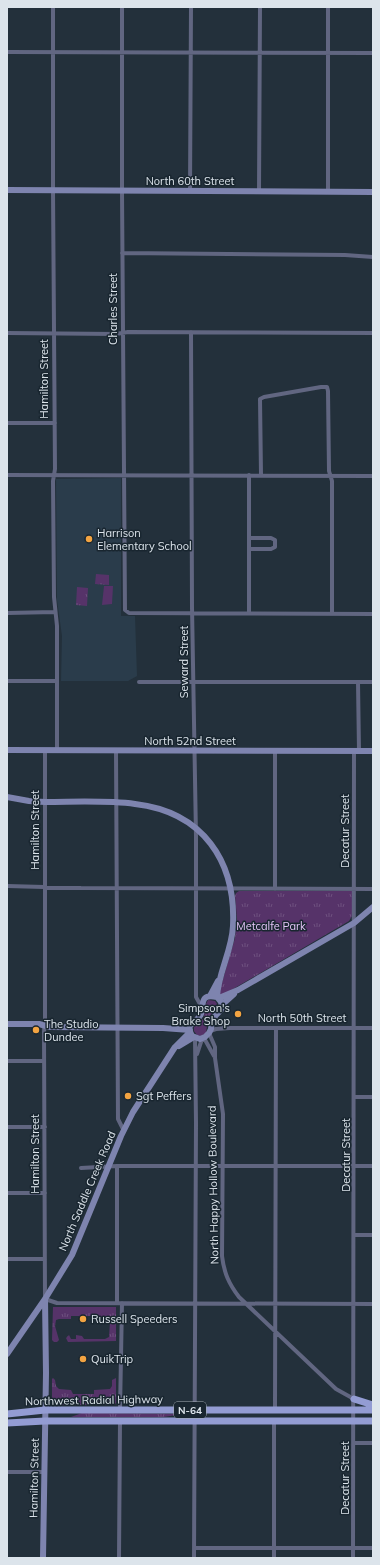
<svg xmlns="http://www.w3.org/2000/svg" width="380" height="1565" font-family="Mulish,sans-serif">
	<defs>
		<pattern id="grass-tufts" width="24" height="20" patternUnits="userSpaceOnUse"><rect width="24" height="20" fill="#563369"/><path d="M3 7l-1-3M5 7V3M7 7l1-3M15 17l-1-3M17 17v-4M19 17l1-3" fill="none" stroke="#6e507f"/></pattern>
	</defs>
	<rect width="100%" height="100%" fill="#23303b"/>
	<path fill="#2a3c4b" d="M 121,478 L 121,616 L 135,616 L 137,676 L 128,681 L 61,681 L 62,636 L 57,600 L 56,479 Z"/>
	<path fill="url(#grass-tufts)" d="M 96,574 L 109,575 L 109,585 L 95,584 Z
		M 77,587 L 88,588 L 87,606 L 76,605 Z
		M 239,891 L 352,891 L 352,916 L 349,921 L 221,996 L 219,993 L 235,938 L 237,919 L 235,896 L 236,893 Z
		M 208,1000 L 215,1001 L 217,1004 L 217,1008 L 208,1018 L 206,1033 L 201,1036 L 197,1035 L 194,1031 L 194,1027 L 204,1018 L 205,1006 Z
		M 53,1307 L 116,1307 L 116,1341 L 68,1342 L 66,1338 L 69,1335 L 71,1339 L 76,1339 L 76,1335 L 82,1336 L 84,1339 L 105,1339 L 109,1337 L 110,1322 L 107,1318 L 97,1319 L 97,1316 L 71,1316 L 71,1319 L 59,1319 L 56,1320 L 55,1326 L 59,1340 L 57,1342 L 54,1342 L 52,1340 Z
		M 53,1378 L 55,1380 L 56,1386 L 59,1389 L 71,1390 L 73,1394 L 94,1394 L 94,1390 L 110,1389 L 112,1386 L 112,1380 L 116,1378 L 116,1403 L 114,1405 L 59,1405 L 58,1402 L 53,1402 L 52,1401 L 52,1379 Z
		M 82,1413 L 187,1414 L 187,1415 L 176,1415 L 164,1417 L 71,1417 Z"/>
	<path fill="#563369" d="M 104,586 L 113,586 L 112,604 L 102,605 Z"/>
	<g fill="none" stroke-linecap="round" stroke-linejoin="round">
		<path stroke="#616681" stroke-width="4" d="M 53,7 L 53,190 L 55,469 L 53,481 L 54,597 L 57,626 L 57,750
			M 122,7 L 122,191 L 125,610 L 129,613 L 373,614
			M 7,52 L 373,53
			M 190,191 L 191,7
			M 259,191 L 260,7
			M 328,192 L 328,7
			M 122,253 L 345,255 L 373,257
			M 191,332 L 192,607 L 196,836 L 196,997 L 201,1006
			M 7,333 L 116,334 L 128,332 L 373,333
			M 7,423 L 55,423
			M 7,475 L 373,476
			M 249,475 L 249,613
			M 261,475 L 260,399 L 264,397 L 321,387 L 327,387 L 328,391 L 329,471 L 332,481 L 332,613
			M 249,538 L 271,538 L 275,540 L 275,547 L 271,549 L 249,549
			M 7,613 L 55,612
			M 7,681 L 57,681
			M 139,682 L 373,682
			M 358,682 L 359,751
			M 45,750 L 45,1019 L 44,1032 L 45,1299 L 57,1303 L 373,1304
			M 116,750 L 118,1119 L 124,1131
			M 275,751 L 275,889
			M 7,886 L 81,888 L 373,889
			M 215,1016 L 218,1024 L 226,1027
			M 210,1031 L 216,1029 L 230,1028 L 373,1028
			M 209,1033 L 215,1047 L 215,1058 L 223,1114 L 222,1256 C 224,1273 229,1284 239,1297 L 336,1389 L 354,1399
			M 204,1038 L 214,1056
			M 197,1054 L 202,1039
			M 7,1061 L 44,1061
			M 355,1097 L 373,1097
			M 7,1127 L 45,1127
			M 81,1168 L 117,1166 L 373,1166
			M 7,1193 L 45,1193
			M 354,1235 L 373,1235
			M 7,1259 L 45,1259
			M 117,1303 L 117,1166
			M 120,1410 L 122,1303
			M 275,1410 L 276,1028
			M 354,1443 L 373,1443
			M 7,1472 L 44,1472
			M 194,1548 L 373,1548
			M 119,1558 L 120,1421
			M 194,1558 L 196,1123 L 195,1038
			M 274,1558 L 274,1422
			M 353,1558 L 354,751"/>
		<path stroke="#7e84af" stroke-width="6" d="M 7,190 L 373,192
			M 7,750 L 373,751
			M 7,797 L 29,801 L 45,802 C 74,802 106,800 135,804 C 203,812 236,861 233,926 C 232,951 218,973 217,997
			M 210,996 L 218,981
			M 219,998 L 238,990 L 354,923 L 373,907
			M 222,1007 L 221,1002 L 217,997 C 199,993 204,1005 201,1014 C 197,1024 184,1022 192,1036 L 200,1039 L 205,1037 L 209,1033 L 211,1029 L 212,1019 L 221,1010 L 224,1003 L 234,994
			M 7,1024 L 39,1024 L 50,1027 L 163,1028 L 190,1030
			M 179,1046 L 194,1037
			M 7,1354 L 45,1299 L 72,1255 L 121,1136 L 133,1112 L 175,1047 L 190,1032
			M 43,1558 L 46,1373 L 45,1299"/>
		<path stroke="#939cd3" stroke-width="7" d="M 354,1399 L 373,1405
			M 7,1414 L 45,1410 L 373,1410
			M 7,1423 L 45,1421 L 373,1421"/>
	</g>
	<g fill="#f3a442" stroke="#192630" stroke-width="1.5">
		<circle cx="89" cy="539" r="4"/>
		<circle cx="238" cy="1014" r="4"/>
		<circle cx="36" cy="1030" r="4"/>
		<circle cx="128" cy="1096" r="4"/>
		<circle cx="83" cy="1319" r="4"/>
		<circle cx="83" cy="1359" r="4"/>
	</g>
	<g text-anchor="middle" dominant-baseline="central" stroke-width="3" stroke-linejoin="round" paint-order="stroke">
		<rect fill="#192630" stroke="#a2abb3" stroke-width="1" x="174" y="1402" width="32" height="16" rx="3"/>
		<g font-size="10" font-weight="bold" fill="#dce4eb">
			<text x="190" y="1410">N-64</text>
		</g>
		<g font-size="11" fill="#dce4eb" stroke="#192630">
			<text x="190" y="181">North 60th Street</text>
			<text transform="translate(113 309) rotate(-90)">Charles Street</text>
			<text transform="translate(44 379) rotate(-90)">Hamilton Street</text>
			<text transform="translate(184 662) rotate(-90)">Seward Street</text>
			<text x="190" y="741">North 52nd Street</text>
			<text transform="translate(35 830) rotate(-90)">Hamilton Street</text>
			<text transform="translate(345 831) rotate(-90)">Decatur Street</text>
			<text x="302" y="1018">North 50th Street</text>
			<text transform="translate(35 1154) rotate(-90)">Hamilton Street</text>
			<text transform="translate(346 1155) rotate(-90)">Decatur Street</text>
			<text transform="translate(213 1185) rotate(-91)">North Happy Hollow Boulevard</text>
			<text transform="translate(87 1191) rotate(-67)">North Saddle Creek Road</text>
			<text transform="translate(94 1400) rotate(-1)">Northwest Radial Highway</text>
			<text transform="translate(34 1478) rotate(-89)">Hamilton Street</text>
			<text transform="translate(345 1478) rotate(-90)">Decatur Street</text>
		</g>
		<g font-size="11" fill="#dce4eb" stroke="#192630" text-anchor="start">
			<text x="97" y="533">Harrison<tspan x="97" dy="13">Elementary School</tspan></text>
			<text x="230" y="1008" text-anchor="end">Simpson's<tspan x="230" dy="13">Brake Shop</tspan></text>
			<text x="44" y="1024">The Studio<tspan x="44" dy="13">Dundee</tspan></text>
			<text x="136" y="1096">Sgt Peffers</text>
			<text x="91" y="1319">Russell Speeders</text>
			<text x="91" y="1359">QuikTrip</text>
		</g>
		<g font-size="11" fill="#e4c5f7" stroke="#192630">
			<text x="271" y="926">Metcalfe Park</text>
		</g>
	</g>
	<rect width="380" height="1565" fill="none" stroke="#dce4eb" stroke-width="16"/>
</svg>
